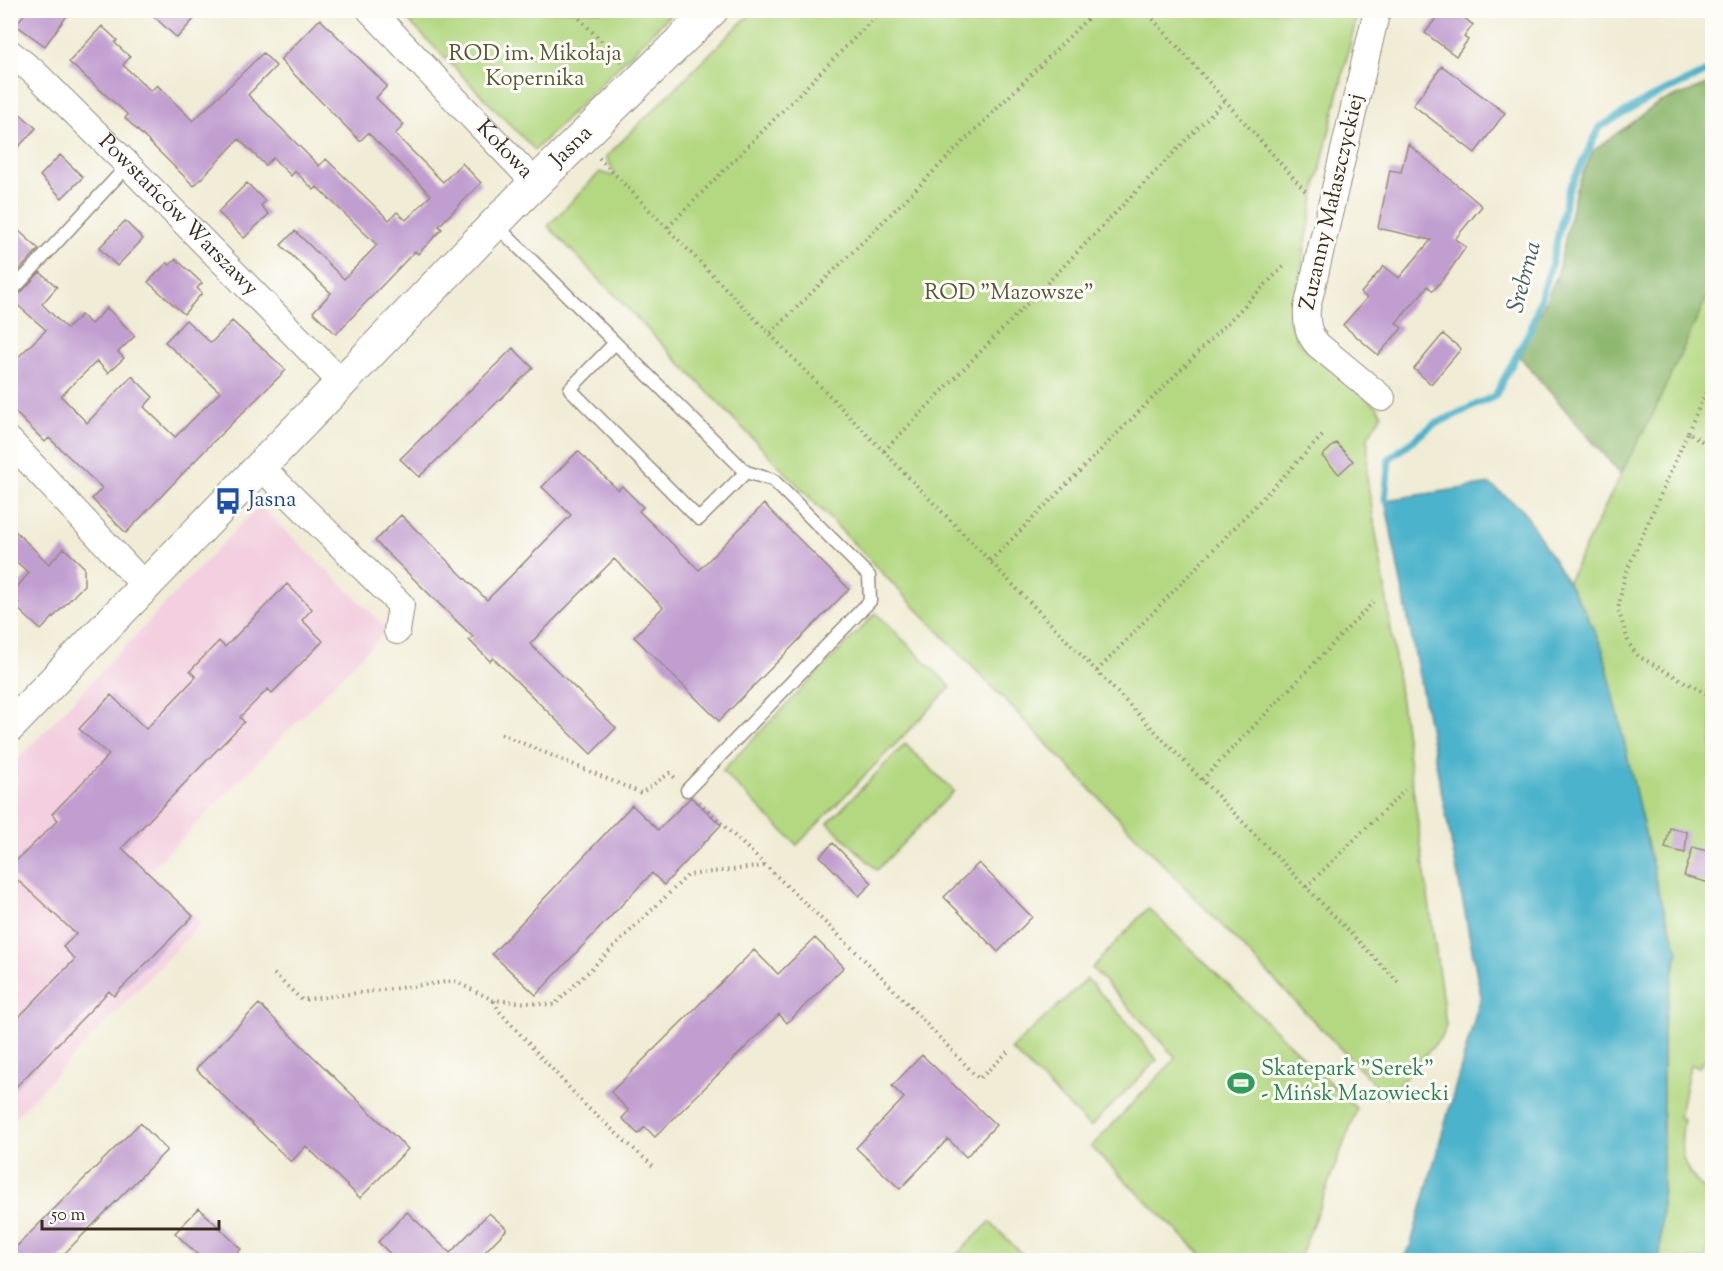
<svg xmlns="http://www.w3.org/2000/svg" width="1723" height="1271" font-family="'Sorts Mill Goudy',serif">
	<rect width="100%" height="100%" fill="#fdfcf7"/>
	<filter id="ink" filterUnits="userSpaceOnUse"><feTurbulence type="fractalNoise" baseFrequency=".0167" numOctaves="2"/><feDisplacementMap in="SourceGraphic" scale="12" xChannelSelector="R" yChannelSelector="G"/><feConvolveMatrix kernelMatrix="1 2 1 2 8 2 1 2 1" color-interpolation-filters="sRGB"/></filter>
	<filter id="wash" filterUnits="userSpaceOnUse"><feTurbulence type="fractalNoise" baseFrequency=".008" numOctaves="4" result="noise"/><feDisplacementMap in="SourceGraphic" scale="24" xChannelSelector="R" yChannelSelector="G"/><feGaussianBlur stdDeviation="1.35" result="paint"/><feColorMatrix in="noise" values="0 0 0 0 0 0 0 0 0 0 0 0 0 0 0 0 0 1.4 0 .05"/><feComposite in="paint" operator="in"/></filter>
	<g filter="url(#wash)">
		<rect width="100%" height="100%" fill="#f0ecd5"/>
		<path fill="#f3cfdf" d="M 259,505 L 388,629 L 149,872 L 201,923 L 11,1121 L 11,767 Z"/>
		<path fill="#b3d881" stroke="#778150" stroke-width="1.5" d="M 399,11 L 674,11 L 535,150 Z
			M 753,11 L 1358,11 L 1316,187 L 1291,324 L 1298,342 L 1377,407 L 1382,414 L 1368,437 L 1367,479 L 1386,594 L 1446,1025 L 1443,1035 L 1388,1098 L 548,226 L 600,172 L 613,176 L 615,174 L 606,157 Z
			M 1712,286 L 1712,1051 L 1699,1067 L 1690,1065 L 1679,1118 L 1684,1120 C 1677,1156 1683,1172 1712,1196 L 1712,1227 L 1705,1260 L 1660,1260 L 1663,1178 L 1663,1029 L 1678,950 L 1659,895 L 1603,649 L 1567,584 C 1615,485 1666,387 1712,286 Z
			M 876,613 L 951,687 L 797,845 L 722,771 Z
			M 905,744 L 954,791 L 877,870 L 828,823 Z
			M 1148,908 L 1357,1109 L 1299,1260 L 1207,1260 L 1091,1147 L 1176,1058 L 1092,968 Z
			M 1087,979 L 1126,1021 L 1157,1060 L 1090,1127 L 1011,1049 Z
			M 990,1222 L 1025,1257 L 1062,1260 L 951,1260 Z"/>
		<path fill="#8eb86f" stroke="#647146" stroke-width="1.5" d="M 1712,83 L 1712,286 L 1652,416 L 1620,474 L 1520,357 L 1557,276 L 1576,189 L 1593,151 L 1658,103 Z"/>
		<path fill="#4cb3cb" stroke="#446e74" stroke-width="1.5" d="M 1490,484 L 1523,510 L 1584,609 L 1603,649 L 1659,895 L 1678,950 L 1663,1029 L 1663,1178 L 1660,1260 L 1401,1260 L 1410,1247 L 1481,996 L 1385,500 Z"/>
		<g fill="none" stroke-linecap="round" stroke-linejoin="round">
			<path stroke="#4cb3cb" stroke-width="7" d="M 1385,500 L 1389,459 L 1433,425 L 1495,396 L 1531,328 L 1552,263 L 1568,191 L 1600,127 L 1648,99 L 1707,72 L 1712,73"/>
		</g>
		<g id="blocks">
			<path fill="#c19ed0" d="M 27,10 L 71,10 L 45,46 L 16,25 Z
				M 147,10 L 202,10 L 177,38 Z
				M 1442,10 L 1454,10 L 1473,25 L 1464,37 L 1468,40 L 1456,56 L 1425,33 Z
				M 320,19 L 387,86 L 376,98 L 404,125 L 395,134 L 443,182 L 462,163 L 481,183 L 439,226 L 442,229 L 418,254 L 415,251 L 336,334 L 313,312 L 331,293 L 281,245 L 295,231 L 344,279 L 377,245 L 317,187 L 314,190 L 295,171 L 291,176 L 273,158 L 265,165 L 239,139 L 194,186 L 125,118 L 128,115 L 69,62 L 102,26 L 117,40 L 115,43 L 130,57 L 123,65 L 151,91 L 157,85 L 193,121 L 263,53 L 276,66 L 248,95 L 319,166 L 326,159 L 389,220 L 397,212 L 406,220 L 431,195 L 368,133 L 360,141 L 280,60 Z
				M 1442,66 L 1505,113 L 1475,153 L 1413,105 Z
				M 10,105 L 36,128 L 10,156 Z
				M 1408,144 L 1482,206 L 1455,239 L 1466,247 L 1448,273 L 1433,291 L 1428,286 L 1396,323 L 1402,328 L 1378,355 L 1343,325 L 1367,298 L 1361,293 L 1384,266 L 1399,278 L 1431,240 L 1378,228 L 1390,170 L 1401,172 Z
				M 60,155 L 83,177 L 62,198 L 40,176 Z
				M 247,183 L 265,201 L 261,206 L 269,214 L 244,238 L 218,212 Z
				M 125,221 L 143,239 L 117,266 L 99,248 Z
				M 10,223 L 39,249 L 10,280 Z
				M 176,259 L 202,283 L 197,288 L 202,293 L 184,314 L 148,282 L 167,263 L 170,265 Z
				M 40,272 L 57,287 L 42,304 L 67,329 L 81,315 L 91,324 L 107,308 L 135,336 L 118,352 L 124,358 L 108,373 L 97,361 L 61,396 L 87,423 L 132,376 L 153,397 L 144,407 L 175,437 L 220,392 L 165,342 L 186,320 L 211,343 L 232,321 L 286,370 L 212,443 L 126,533 L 92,499 L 102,488 L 49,438 L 45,442 L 10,407 L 10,365 L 46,330 L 13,301 Z
				M 1443,334 L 1461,349 L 1431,384 L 1414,369 Z
				M 513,348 L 533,368 L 419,477 L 400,459 Z
				M 1336,443 L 1353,461 L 1339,474 L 1322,456 Z
				M 578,451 L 618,490 L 622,486 L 643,507 L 639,511 L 699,570 L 764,504 L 849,589 L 719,721 L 634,637 L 663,607 L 614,559 L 530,644 L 616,728 L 591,754 L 493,658 L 490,661 L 469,640 L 473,637 L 375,541 L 401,515 L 487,600 L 571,515 L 542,487 Z
				M 10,526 L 49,564 L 64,548 L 84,567 L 84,585 L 41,630 L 16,607 L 19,603 L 10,595 L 29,573 L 10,556 Z
				M 287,584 L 312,609 L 302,620 L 323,641 L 272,693 L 268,689 L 240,717 L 244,722 L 122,848 L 193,916 L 114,996 L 109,991 L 10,1093 L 10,1026 L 75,959 L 63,947 L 76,934 L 10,873 L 10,867 L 58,820 L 52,814 L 109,755 L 79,729 L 111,695 L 146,729 L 196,677 L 190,671 L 219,641 L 225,647 Z
				M 691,797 L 721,825 L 664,885 L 652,873 L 536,995 L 492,954 L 632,805 L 658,830 Z
				M 1670,828 L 1687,832 L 1685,853 L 1665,848 Z
				M 833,843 L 872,883 L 859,896 L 820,856 Z
				M 1693,847 L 1713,853 L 1713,884 L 1684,876 Z
				M 979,863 L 1032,917 L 998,952 L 944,897 Z
				M 815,938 L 844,967 L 787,1023 L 779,1014 L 655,1137 L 645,1127 L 638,1134 L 622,1118 L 629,1111 L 611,1092 L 754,950 L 778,974 Z
				M 259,1004 L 408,1149 L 360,1198 L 306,1146 L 291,1162 L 196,1069 Z
				M 922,1055 L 996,1125 L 966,1157 L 948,1139 L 900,1189 L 856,1148 L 904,1098 L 892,1086 Z
				M 140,1123 L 167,1150 L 58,1260 L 10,1260 L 10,1253 Z
				M 199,1208 L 241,1249 L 230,1260 L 203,1260 L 175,1233 Z
				M 407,1212 L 450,1253 L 489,1213 L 507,1229 L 477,1260 L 397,1260 L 378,1242 Z"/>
		</g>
	</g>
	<g filter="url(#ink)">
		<use href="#blocks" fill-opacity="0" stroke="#968b7a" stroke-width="1.5"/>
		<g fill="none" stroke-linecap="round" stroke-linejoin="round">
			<defs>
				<path id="service" d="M 496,225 L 746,472 L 699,519 L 570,389 L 615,343
					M 10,293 L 128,165
					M 687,790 L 870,601 L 869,576 L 773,480 L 746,472"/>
				<g id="minor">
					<path id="s1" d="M 370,10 L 537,185"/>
					<path d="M 1377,10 L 1307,308 C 1306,324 1308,334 1318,345 L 1382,398"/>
					<path id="s2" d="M 10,53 L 34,72 L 128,165 L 342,383"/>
					<path d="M 10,441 L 145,586"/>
					<path d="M 261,467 L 401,605 L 397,631"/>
				</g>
				<g id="tertiary">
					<path id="s3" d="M 10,726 L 515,203 L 712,10"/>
				</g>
			</defs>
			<use href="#service" stroke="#968b7a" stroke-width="15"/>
			<use href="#minor" stroke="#968b7a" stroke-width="28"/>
			<use href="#tertiary" stroke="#968b7a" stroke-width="34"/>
			<path stroke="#968b7a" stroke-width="4" stroke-dasharray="1.5 4.5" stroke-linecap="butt" d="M 571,10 L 622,62
				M 1145,10 L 1307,193
				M 599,158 L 1401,985
				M 668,227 L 882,10
				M 771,333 L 1096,10
				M 1688,432 L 1712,378
				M 1712,448 L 1688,432 L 1625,575 L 1618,609 L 1629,644 L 1638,656 L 1712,697
				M 884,451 L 1224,101
				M 990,561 L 1284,266
				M 1097,671 L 1323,435
				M 501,734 L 641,793 L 670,773 L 675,778
				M 1202,780 L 1373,602
				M 699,802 L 875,970 L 979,1079 L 1011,1049
				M 1306,887 L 1405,790
				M 274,974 L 302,1000 L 454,981 L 493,1000 L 554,1005 L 688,875 L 764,866
				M 494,1001 L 499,1011 L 586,1106 L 653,1166"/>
			<use href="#service" stroke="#fff" stroke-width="12"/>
			<use href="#minor" stroke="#fff" stroke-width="26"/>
			<use href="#tertiary" stroke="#fff" stroke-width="32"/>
		</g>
	</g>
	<defs>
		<symbol id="bus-bare" viewBox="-9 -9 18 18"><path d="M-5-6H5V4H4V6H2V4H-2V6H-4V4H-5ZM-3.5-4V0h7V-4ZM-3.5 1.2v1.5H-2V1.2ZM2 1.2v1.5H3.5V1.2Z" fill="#1a4fb4" stroke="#fdfcf7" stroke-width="2.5" paint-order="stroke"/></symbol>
		<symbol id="stadium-bare" viewBox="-9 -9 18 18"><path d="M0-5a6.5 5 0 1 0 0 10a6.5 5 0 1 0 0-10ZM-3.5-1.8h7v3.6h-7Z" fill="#2e9e5b" stroke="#fdfcf7" stroke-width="2.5" paint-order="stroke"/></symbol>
	</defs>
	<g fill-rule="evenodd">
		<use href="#bus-bare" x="209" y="482" width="38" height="38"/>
		<use href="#stadium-bare" x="1222" y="1064" width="38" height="38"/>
	</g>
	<g text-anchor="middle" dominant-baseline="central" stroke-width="6" stroke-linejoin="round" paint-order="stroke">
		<g font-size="22" fill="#595637" stroke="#fdfcf7">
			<text x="535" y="55">ROD im. Mikołaja<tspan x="535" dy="25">Kopernika</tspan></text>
			<text x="1009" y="294">ROD "Mazowsze"</text>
		</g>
		<g font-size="22" fill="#3b2a1e" stroke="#fdfcf7">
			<text stroke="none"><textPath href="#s3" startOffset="807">Jasna</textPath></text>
			<text stroke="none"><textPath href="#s1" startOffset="194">Kołowa</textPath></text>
			<text transform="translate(1333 202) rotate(-77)">Zuzanny Małaszczyckiej</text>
			<text stroke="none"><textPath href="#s2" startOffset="234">Powstańców Warszawy</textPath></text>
		</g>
		<g font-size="22" fill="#164399" stroke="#fdfcf7" text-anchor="start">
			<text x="248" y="501">Jasna</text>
		</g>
		<g font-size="22" fill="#27864d" stroke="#fdfcf7" text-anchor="start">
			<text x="1261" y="1070">Skatepark "Serek"<tspan x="1261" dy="25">- Mińsk Mazowiecki</tspan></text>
		</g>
		<g font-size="24" font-style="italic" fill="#426163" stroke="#fdfcf7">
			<text transform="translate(1525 277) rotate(-75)">Srebrna</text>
		</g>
	</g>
	<rect width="1723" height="1271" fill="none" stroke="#fdfcf7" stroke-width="36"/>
	<path d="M42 1220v9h177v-9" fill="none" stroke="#3b2a1e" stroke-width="3"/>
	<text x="51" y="1220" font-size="18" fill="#3b2a1e" stroke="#fdfcf7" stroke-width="4.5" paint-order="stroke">50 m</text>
</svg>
